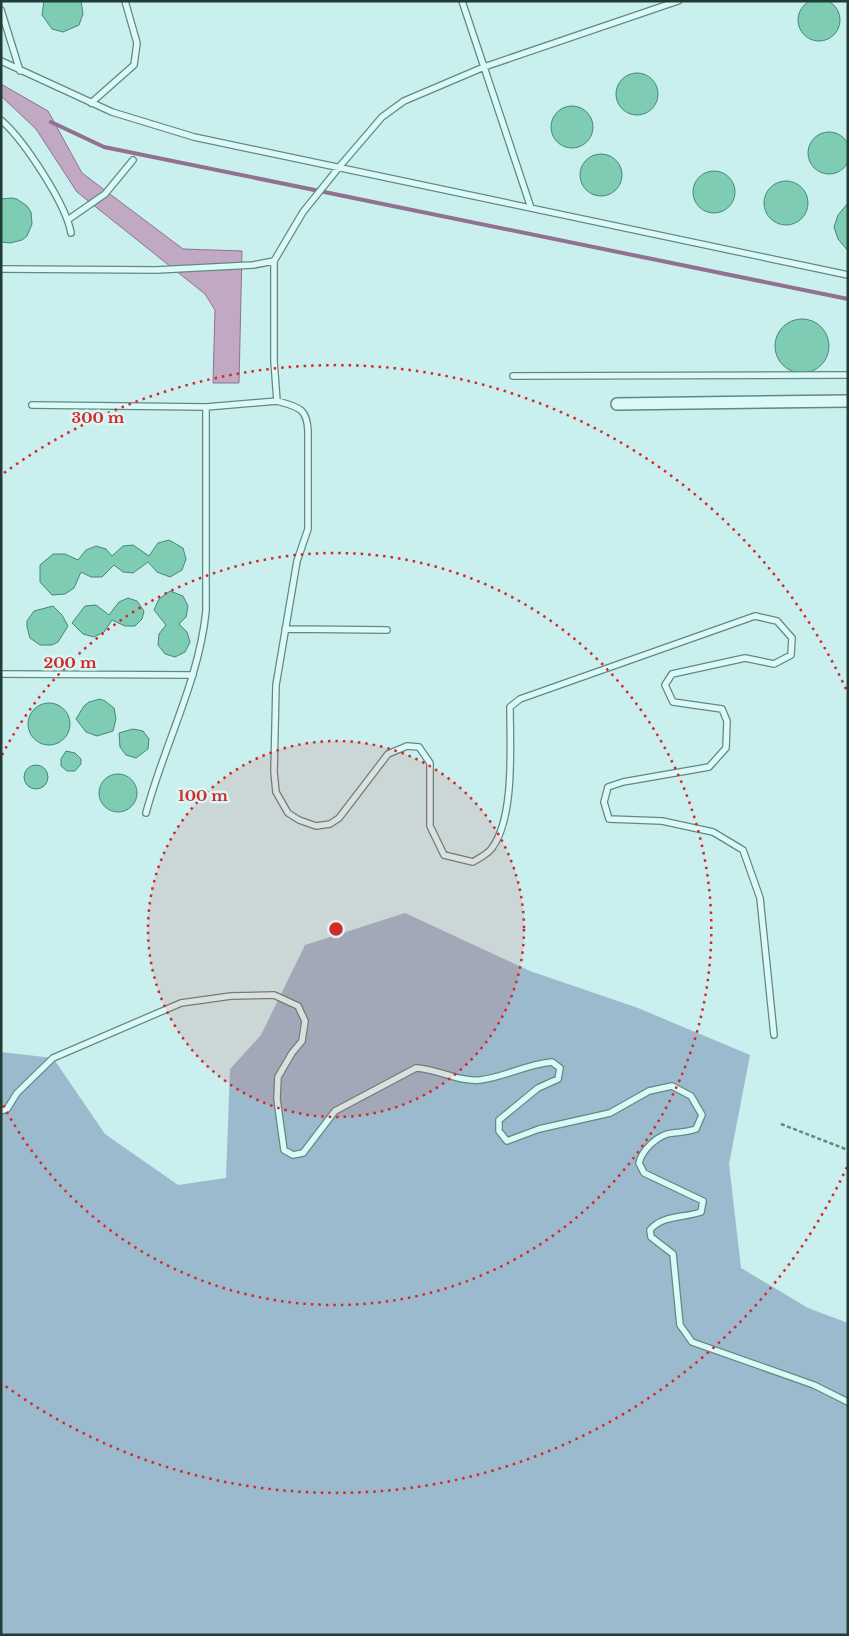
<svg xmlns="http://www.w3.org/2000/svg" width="849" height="1636" font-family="'Libre Baskerville',serif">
	<rect width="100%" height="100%" fill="#c9efee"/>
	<path fill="#9cbacd" d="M 405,913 L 530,971 L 638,1008 L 750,1055 L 729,1164 L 741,1268 L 808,1308 L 848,1323 L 848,1635 L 1,1635 L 1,1052 L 53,1058 L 105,1134 L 178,1185 L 226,1178 L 230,1069 L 261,1035 L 305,945 Z"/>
	<path fill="#c2a9c3" stroke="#927091" d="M 1,84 L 48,111 L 82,173 L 183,249 L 242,251 L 239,383 L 213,383 L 215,310 L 205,294 L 77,192 L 36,129 L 1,96 Z"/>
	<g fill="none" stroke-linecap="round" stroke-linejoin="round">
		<path stroke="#927091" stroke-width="4" d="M 51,122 L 104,147 L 848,299"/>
	</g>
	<path fill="#7fccb4" stroke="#438a73" d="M798 20a21 21 0 1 1 42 0a21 21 0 1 1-42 0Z
		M 44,1 L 81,1 L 83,14 L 79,25 L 63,32 L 52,29 L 42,15 Z
		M616 94a21 21 0 1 1 42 0a21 21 0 1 1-42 0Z
		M551 127a21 21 0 1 1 42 0a21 21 0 1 1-42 0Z
		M808 153a21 21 0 1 1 42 0a21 21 0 1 1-42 0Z
		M580 175a21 21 0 1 1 42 0a21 21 0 1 1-42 0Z
		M693 192a21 21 0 1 1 42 0a21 21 0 1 1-42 0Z
		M764 203a22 22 0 1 1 44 0a22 22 0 1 1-44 0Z
		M 11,198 L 17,199 L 27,206 L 31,212 L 32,224 L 27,236 L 22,240 L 10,243 L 1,242 L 1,199 Z
		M 848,203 L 848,251 L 838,239 L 834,227 L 838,215 Z
		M775 346a27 27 0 1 1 54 0a27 27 0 1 1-54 0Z
		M 169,540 L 183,548 L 186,559 L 182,570 L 170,577 L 157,572 L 148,562 L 133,573 L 123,572 L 114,565 L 102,577 L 91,577 L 81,572 L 74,588 L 65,594 L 52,595 L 40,582 L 40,565 L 53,554 L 65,554 L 78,560 L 86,550 L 96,546 L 106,549 L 112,556 L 123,546 L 133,545 L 149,556 L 158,543 Z
		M 170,591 L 183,596 L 188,606 L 186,617 L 179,624 L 187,632 L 190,642 L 185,652 L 175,657 L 165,654 L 158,645 L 159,634 L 166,625 L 154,610 L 159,599 Z
		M 128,598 L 137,601 L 144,611 L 142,619 L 135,626 L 125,626 L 112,620 L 104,632 L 94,637 L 83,634 L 72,623 L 85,606 L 96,605 L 109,615 L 119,602 Z
		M 53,606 L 62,615 L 68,626 L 58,642 L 52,645 L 40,645 L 30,638 L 27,627 L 27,621 L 34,611 Z
		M 100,699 L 105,701 L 114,708 L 116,719 L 113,731 L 97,736 L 86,732 L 76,719 L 84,706 L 89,702 Z
		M28 724a21 21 0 1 1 42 0a21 21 0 1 1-42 0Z
		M 133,729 L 143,731 L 149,739 L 148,749 L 136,758 L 126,755 L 120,747 L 119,733 Z
		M 66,751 L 75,753 L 81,759 L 81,764 L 75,771 L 67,771 L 61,766 L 61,759 Z
		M24 777a12 12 0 1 1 24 0a12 12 0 1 1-24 0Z
		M99 793a19 19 0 1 1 38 0a19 19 0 1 1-38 0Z"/>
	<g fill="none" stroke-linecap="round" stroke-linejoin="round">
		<defs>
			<path id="service" d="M 462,1 L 531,208
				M 1,10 L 20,71
				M 1,61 L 112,112 L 194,137 L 848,275
				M 91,103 L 134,65 L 137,43 L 125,1
				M 1,120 C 24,140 66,204 71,233
				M 69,219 L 105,194 L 133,160
				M 274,261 L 274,361 L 277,401 C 297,407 307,407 308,431 L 308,529 L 297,561 L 276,685 L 274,772 L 276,792 L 288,813 L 299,820 L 316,826 L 330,824 L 339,818 L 388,754 L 407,746 L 419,747 L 430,763 L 430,826 L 444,855 L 473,862 C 479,858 488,854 492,848 C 515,817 510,745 510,707 L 520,699 L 755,616 L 777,621 L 792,638 L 791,655 L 774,664 L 745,658 L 672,674 L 665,685 L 673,702 L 722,709 L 727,721 L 726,748 L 709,767 L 623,782 L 608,787 L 604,802 L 609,819 L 662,821 L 713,832 L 743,850 L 760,898 L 774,1035
				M 1,269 L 156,270 L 253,265 L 274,261 L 303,212 L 340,166 L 382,117 L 404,101 L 484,67 L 678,1
				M 513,376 L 848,375
				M 32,405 L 206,407 L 277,401
				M 285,629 L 387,630
				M 1,674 L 193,675
				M 146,813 C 164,745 199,681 206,611 L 206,407
				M 1,1111 L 7,1109 L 17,1093 L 53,1058 L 181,1003 L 231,996 L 274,995 L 298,1006 L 305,1021 L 302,1041 L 292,1053 L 278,1077 L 277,1099 L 284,1150 L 293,1155 L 303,1153 L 335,1111 L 416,1068 C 438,1069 458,1082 480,1080 C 505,1077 527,1064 552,1062 L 560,1068 L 558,1079 L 538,1088 L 499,1120 L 499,1131 L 507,1141 L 539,1129 L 610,1113 L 649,1091 L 672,1086 L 691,1096 L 702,1115 L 696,1129 C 687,1132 682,1132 673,1133 C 658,1134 642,1150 639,1163 L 644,1173 L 703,1201 L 701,1212 C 684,1218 662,1215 650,1230 L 651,1237 L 673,1254 L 680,1325 L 692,1342 L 814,1385 L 848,1402"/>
			<path id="minor" d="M 617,404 L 848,401"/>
		</defs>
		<use href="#service" stroke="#5d8b82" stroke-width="8"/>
		<use href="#minor" stroke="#5d8b82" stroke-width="14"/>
		<path stroke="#5d8b82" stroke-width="2.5" stroke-dasharray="4 2.5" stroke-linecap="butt" d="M 781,1124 L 848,1150"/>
		<use href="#service" stroke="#dcf9f8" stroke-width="5.5"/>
		<use href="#minor" stroke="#dcf9f8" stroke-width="11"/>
	</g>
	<circle cx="336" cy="929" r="188" fill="#d62828" fill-opacity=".12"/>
	<g fill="none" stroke="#d62828" stroke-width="2.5" stroke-dasharray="2.5 5">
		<circle cx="336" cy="929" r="188"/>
		<path d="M2 755A376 376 0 1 1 2 1103"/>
		<path d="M847 1167A564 564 0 0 1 4 1385M4 473A564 564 0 0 1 847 691"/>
	</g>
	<circle cx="336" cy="929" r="8" fill="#d62828" stroke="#d8f6f5" stroke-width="2.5"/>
	<g font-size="15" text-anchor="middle" font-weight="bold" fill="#d62828" stroke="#d8f6f5" stroke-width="5" stroke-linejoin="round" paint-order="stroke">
		<text x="98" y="423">300 m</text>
		<text x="70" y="668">200 m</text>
		<text x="203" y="801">100 m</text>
	</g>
	<rect width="849" height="1636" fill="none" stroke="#213c35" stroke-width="5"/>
</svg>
